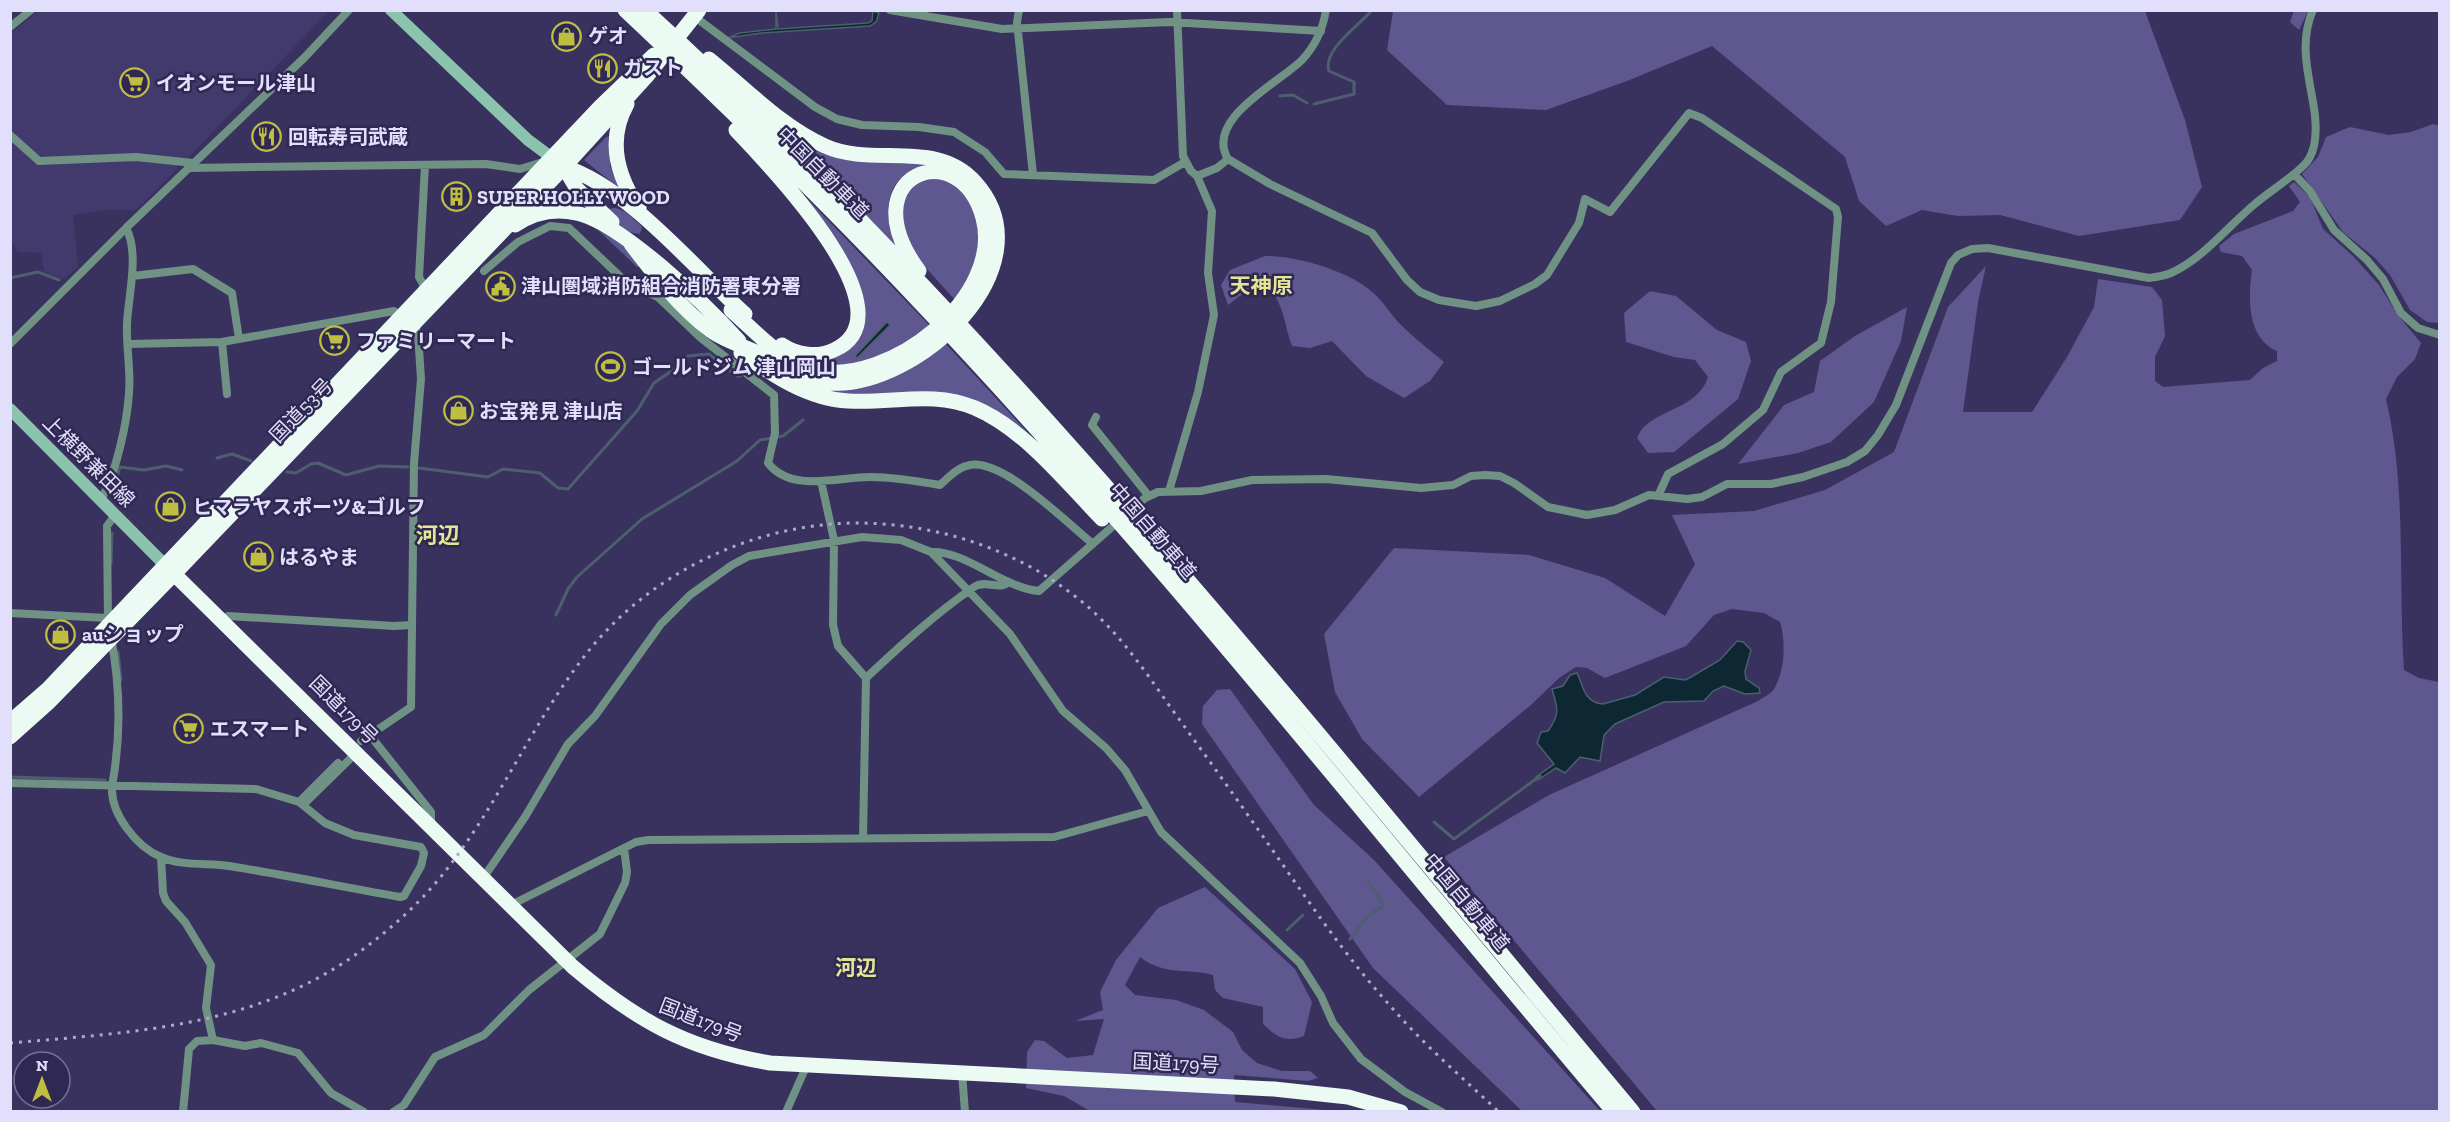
<svg xmlns="http://www.w3.org/2000/svg" width="2450" height="1122" font-family="'Zilla Slab','Noto Sans JP',serif">
	<rect width="100%" height="100%" fill="#39325e"/>
	<path fill="#423a6c" d="M 38,11 L 329,11 L 187,159 L 39,158 L 11,131 L 10,34 Z
		M 10,139 L 38,164 L 136,160 L 177,165 L 177,169 L 136,210 L 106,210 L 73,215 L 78,267 L 64,279 L 44,272 L 41,253 L 18,252 L 11,241 Z"/>
	<path fill="#5f5790" d="M 1393,11 L 2145,11 L 2185,120 L 2202,187 L 2180,220 L 2079,236 L 2000,215 L 1958,216 L 1922,210 L 1886,226 L 1859,201 L 1845,157 L 1712,46 L 1627,81 L 1546,110 L 1447,105 L 1387,50 Z
		M 2294,11 L 2308,11 L 2299,30 L 2290,22 Z
		M 755,103 L 801,138 L 940,164 C 929,167 918,168 908,173 C 881,188 886,226 898,249 Z
		M 2433,124 L 2439,126 L 2439,323 L 2427,322 L 2410,310 L 2390,275 L 2375,258 L 2343,232 L 2302,174 L 2318,157 L 2326,137 L 2350,127 L 2389,135 L 2411,132 Z
		M 610,136 L 610,166 L 619,188 L 584,160 L 606,137 Z
		M 763,153 L 930,326 C 885,356 858,374 803,359 L 840,354 L 851,346 L 863,328 L 864,305 L 851,267 Z
		M 936,178 C 974,187 984,229 976,263 C 972,276 961,289 955,300 L 917,258 L 902,228 L 904,196 L 915,183 Z
		M 2294,182 L 2310,197 L 2323,229 L 2353,256 L 2379,285 L 2398,315 L 2421,343 L 2415,359 L 2397,377 L 2386,399 C 2407,488 2398,579 2404,670 L 2419,678 L 2439,682 L 2439,1110 L 1657,1111 L 1444,857 L 1549,795 L 1758,701 C 1763,697 1771,694 1774,689 C 1785,671 1786,641 1780,622 L 1764,613 L 1732,609 L 1714,615 L 1686,646 L 1605,678 L 1587,668 L 1576,667 L 1559,678 L 1531,705 L 1419,797 L 1362,739 L 1335,692 L 1324,634 L 1394,548 L 1529,555 L 1605,578 L 1665,616 L 1695,564 L 1672,515 L 1754,511 L 1825,490 L 1894,452 L 1948,307 L 1986,266 L 1978,302 L 1963,412 L 2032,412 L 2067,357 L 2094,307 L 2098,279 L 2152,287 L 2162,300 L 2165,336 L 2155,357 L 2155,381 L 2163,387 L 2250,380 L 2263,368 L 2277,361 L 2277,351 C 2247,338 2248,299 2252,270 L 2242,256 L 2221,252 L 2219,246 L 2234,234 L 2293,211 L 2300,202 L 2289,186 Z
		M 558,188 L 574,207 L 542,209 L 540,206 Z
		M 615,208 C 626,210 634,219 642,227 L 640,234 L 628,232 L 605,216 L 605,209 Z
		M 598,230 L 623,243 L 640,267 L 637,267 Z
		M 1265,256 C 1297,256 1345,270 1370,290 C 1383,300 1390,314 1401,325 C 1414,338 1430,350 1444,362 L 1430,381 L 1404,398 L 1366,376 L 1332,341 L 1310,348 L 1292,346 C 1284,324 1286,314 1273,292 L 1253,286 L 1228,305 L 1221,285 L 1230,270 Z
		M 1650,291 L 1676,296 L 1717,330 L 1746,342 L 1751,361 L 1738,399 L 1674,452 L 1648,453 L 1637,438 C 1639,434 1642,428 1645,426 C 1665,408 1699,406 1708,377 L 1695,360 L 1674,357 L 1626,342 L 1624,313 Z
		M 1907,307 L 1901,341 L 1874,402 L 1831,442 L 1798,453 L 1738,464 L 1784,405 L 1814,392 L 1820,361 L 1855,336 Z
		M 944,342 L 1029,434 L 1048,459 L 985,408 L 836,396 L 793,377 Z
		M 1230,689 L 1314,805 L 1374,860 L 1600,1111 L 1522,1111 L 1373,968 L 1202,724 L 1203,706 L 1217,690 Z
		M 1205,887 L 1295,969 L 1312,1002 L 1304,1036 C 1286,1043 1276,1037 1263,1024 L 1263,1007 L 1223,998 L 1215,990 L 1213,975 C 1188,968 1164,976 1140,957 L 1125,985 L 1135,995 L 1176,1000 L 1204,1010 L 1233,1032 L 1242,1050 L 1257,1063 L 1282,1071 L 1310,1071 L 1318,1078 L 1308,1081 L 1234,1075 L 1235,1102 L 1336,1111 L 1090,1111 L 1064,1096 L 1026,1088 L 1027,1052 L 1035,1040 L 1044,1041 L 1067,1058 L 1093,1055 L 1104,1019 L 1075,1021 L 1103,1010 L 1100,992 L 1116,960 L 1158,908 Z"/>
	<path fill="#0d2833" stroke="#4d5f6f" stroke-width="1.5" d="M 776,11 L 778,29 L 868,23 L 872,21 L 873,11 L 879,13 L 876,22 L 870,26 L 761,33 L 728,38 L 740,33 L 776,29 Z
		M 887,322 L 890,325 L 857,358 L 855,356 Z
		M 1737,641 L 1743,642 L 1751,650 L 1745,671 L 1746,679 L 1759,688 L 1760,693 L 1745,694 L 1724,686 L 1713,691 L 1704,701 L 1664,702 L 1615,724 L 1604,735 L 1600,761 L 1580,757 L 1565,773 L 1556,768 L 1538,780 L 1536,777 L 1554,764 L 1537,743 L 1541,732 L 1548,731 C 1561,713 1557,707 1552,689 L 1563,686 L 1570,675 L 1577,673 C 1583,685 1584,703 1603,704 L 1635,695 L 1664,677 L 1685,680 L 1691,677 L 1720,660 Z"/>
	<g fill="none" stroke-linecap="round" stroke-linejoin="round">
		<path stroke="#4d5f6f" stroke-width="3" d="M 1280,96 L 1293,95 L 1307,103
			M 1314,104 L 1354,94 L 1354,82 L 1329,71 C 1322,50 1360,25 1372,10
			M 10,278 L 38,272 L 59,280
			M 217,458 L 232,454 L 251,461
			M 419,468 L 488,477 L 503,469 L 540,473 L 558,488 L 568,489 L 637,411 L 654,383 L 673,370 L 688,356 L 709,354 L 737,376 L 740,376
			M 287,472 L 296,473 L 311,464 L 318,463 L 346,475 L 379,466 L 408,467
			M 113,489 L 120,467 L 144,470 L 166,466 L 182,470
			M 111,564 L 112,533
			M 556,615 L 568,589 L 577,577 L 642,519 L 737,461 L 760,440 L 783,436 L 803,420
			M 118,652 L 121,680
			M 10,777 L 105,780
			M 1434,822 L 1454,839 L 1540,776
			M 1287,930 L 1303,915
			M 1350,939 L 1365,919 L 1384,905 L 1368,881"/>
		<path stroke="#709284" stroke-width="8" d="M 890,10 L 1002,29 L 1170,22 L 1321,31
			M 1019,10 L 1017,22 L 1033,175
			M 1326,10 C 1323,29 1315,46 1302,60 C 1279,83 1204,119 1228,159 L 1270,184 L 1372,233 L 1407,280 L 1420,292 L 1439,300 L 1476,306 L 1500,301 L 1535,284 L 1547,275 L 1579,223 L 1585,199 L 1610,212 L 1689,113 L 1702,118 L 1836,209 L 1838,217 L 1831,302 L 1821,343 L 1781,372 L 1763,410 L 1723,444 L 1668,474 L 1659,494
			M 695,17 L 815,107 L 837,119 L 862,125 L 919,127 L 954,132 L 985,152 L 1004,174 L 1154,180 L 1185,162
			M 10,27 L 31,10
			M 10,135 L 39,161 L 136,157 L 193,163
			M 425,165 L 419,277 L 427,291
			M 188,168 L 486,164 L 520,169 L 546,161
			M 2294,174 L 2310,191 L 2334,230 L 2367,260 L 2383,279 L 2401,313 L 2418,328 L 2440,335
			M 1197,176 L 1217,168 L 1228,159
			M 484,271 L 518,242 L 550,226 L 569,228 L 627,283 L 658,297 L 701,338 L 774,395 L 775,433 L 768,463 C 791,493 838,477 870,477 C 893,477 917,481 940,485 C 949,477 958,467 970,465 C 1004,459 1067,523 1093,544
			M 132,276 L 193,269 L 232,293 L 239,339
			M 222,342 L 227,394
			M 10,344 L 126,228 L 305,57 L 349,10
			M 128,344 L 222,342 L 394,311 L 413,325 L 418,333 L 421,379 L 414,463 L 411,707 L 361,741
			M 1096,417 L 1092,425 L 1148,495
			M 821,481 L 834,540 L 833,625 L 838,646 L 866,678
			M 1169,491 L 1198,392 L 1214,315 L 1208,273 L 1212,211 L 1197,176 L 1191,171 L 1183,156 L 1177,10
			M 101,500 C 116,473 127,424 129,393 C 131,370 126,347 127,324 C 128,297 140,253 126,228
			M 931,552 C 965,550 1003,588 1039,591 L 1145,498 L 1158,492 L 1201,491 L 1252,480 L 1326,479 L 1421,488 L 1453,485 L 1471,476 L 1485,475 L 1500,476 L 1514,483 L 1548,507 L 1587,515 L 1615,510 L 1649,495 L 1687,499 L 1702,497 L 1727,484 L 1771,484 L 1803,477 L 1847,462 L 1865,451 L 1878,435 L 1896,405 L 1951,263 L 1958,255 L 1972,249 L 1988,248 L 2149,278 C 2156,277 2164,276 2171,273 C 2204,258 2229,225 2256,203 C 2271,190 2289,180 2303,166 C 2309,161 2312,154 2314,146 C 2323,103 2292,58 2313,10
			M 10,613 L 107,618
			M 220,620 L 228,616 L 394,626 L 411,625
			M 108,625 L 107,526 L 115,515
			M 369,734 L 431,812 L 431,825
			M 10,783 L 256,789 L 299,802 L 325,823 L 354,835 L 421,847 L 424,853 L 421,866 L 404,896 L 400,897 C 343,887 286,875 229,866 C 208,863 181,866 161,857 C 137,847 110,814 112,786 C 121,738 120,685 111,637
			M 299,802 L 338,763
			M 303,805 L 356,753
			M 863,838 L 866,678 C 900,646 935,614 974,587 C 985,579 999,591 1009,582
			M 161,857 L 163,893 L 166,901 L 185,922 L 211,965 L 206,1008 L 213,1040 L 245,1046 L 261,1043 L 298,1053 L 331,1093 L 364,1112
			M 484,877 L 525,817 L 568,744 L 595,716 L 661,624 L 690,595 L 732,565 L 749,556 L 862,537 L 901,540 L 931,552 L 1010,634 L 1063,711 L 1106,748 L 1125,770 L 1161,832 L 1300,963 L 1321,996 L 1333,1023 L 1361,1059 L 1405,1092 L 1442,1112
			M 511,905 L 636,842 L 648,840 L 1054,837 L 1148,811
			M 962,1073 L 965,1112
			M 183,1112 L 189,1049 L 197,1041 L 213,1040
			M 393,1112 L 404,1105 L 435,1057 L 484,1035 L 529,990 L 600,934 L 625,883 L 627,872 L 624,848
			M 786,1112 L 806,1067"/>
		<path stroke="#8cc3ae" stroke-width="12" d="M 391,10 L 528,140 L 559,163
			M 10,409 L 166,566"/>
		<path stroke="#ebfbf4" stroke-width="15" d="M 625,10 C 728,107 830,206 926,309 C 1168,565 1386,843 1614,1112
			M 645,10 C 1008,343 1318,735 1633,1112
			M 627,104 C 607,140 617,176 639,208
			M 736,130 C 768,164 915,314 834,350 C 817,358 797,355 782,345
			M 564,167 C 627,186 695,269 745,314
			M 564,167 L 577,189 L 612,222
			M 515,225 C 533,213 554,208 576,213 C 621,222 707,306 739,341
			M 631,244 C 654,274 679,307 710,330 C 726,342 750,348 767,357 C 788,368 805,382 829,383 C 916,390 1051,266 975,182 C 936,138 873,168 825,146 C 782,127 745,88 709,59
			M 731,310 C 756,332 782,362 815,370 C 889,387 1004,297 983,218 C 960,132 848,175 919,271
			M 741,353 C 773,375 808,399 848,401 C 892,404 933,390 975,408 C 1023,428 1066,482 1102,519
			M 166,566 L 573,967 C 637,1021 687,1049 770,1063 L 1274,1089 L 1348,1097 L 1401,1112
			M 10,722 L 48,689 L 600,107 L 654,55
			M 10,737 L 48,703 L 174,574 L 564,167 L 646,77 L 699,10"/>
		<path stroke="#ada9ca" stroke-width="3" stroke-dasharray="3 6" stroke-linecap="butt" d="M 10,1043 C 136,1032 261,1027 366,947 C 397,924 427,896 450,865 C 500,800 533,723 583,658 C 647,574 751,524 856,523 C 934,523 1014,548 1076,597 C 1115,627 1143,668 1171,708 C 1200,748 1229,788 1257,828 C 1301,890 1342,953 1393,1009 C 1425,1046 1463,1078 1499,1112"/>
	</g>
	<defs>
		<symbol id="shop-ring" viewBox="-11 -11 22 22"><circle r="9.5" fill="#2f2852" stroke="#c0be41" stroke-width="1.5"/><path d="M-5-2.5h2.3a2.7 3.5 0 0 1 5.4 0H5L5.5 6h-11ZM-1.5-2.5h3a1.5 2.3 0 0 0-3 0Z" fill="#c0be41"/></symbol>
		<symbol id="restaurant-ring" viewBox="-11 -11 22 22"><circle r="9.5" fill="#2f2852" stroke="#c0be41" stroke-width="1.5"/><path d="M-5-6h1v4h1v-4h1v4h1v-4h1v5L-1.5 .5V6h-2V.5L-5-1ZM5-6V6H3V1.5H1.5Q1.5-4 5-6Z" fill="#c0be41"/></symbol>
		<symbol id="supermarket-ring" viewBox="-11 -11 22 22"><circle r="9.5" fill="#2f2852" stroke="#c0be41" stroke-width="1.5"/><path d="M-6-5.5h2.5l.6 2H6L4.5 2H-2.5L-4.4-4H-6ZM-1.5 3.2a1.3 1.3 0 1 0 .1 0ZM3 3.2a1.3 1.3 0 1 0 .1 0Z" fill="#c0be41"/></symbol>
		<symbol id="building-ring" viewBox="-11 -11 22 22"><circle r="9.5" fill="#2f2852" stroke="#c0be41" stroke-width="1.5"/><path d="M-4-6H4V6H1V3H-1V6H-4ZM-2.5-4.3h1.7v1.8h-1.7ZM.8-4.3h1.7v1.8H.8ZM-2.5-1h1.7V.8h-1.7ZM.8-1h1.7V.8H.8Z" fill="#c0be41"/></symbol>
		<symbol id="civic-ring" viewBox="-11 -11 22 22"><circle r="9.5" fill="#2f2852" stroke="#c0be41" stroke-width="1.5"/><path d="M-.6-6.5H3V-4.5H.6V-3L4-1V1h2V6H-6V1h2V-1L-.6-3ZM-1.2 2.5V6h2.4V2.5Z" fill="#c0be41"/></symbol>
		<symbol id="stadium-ring" viewBox="-11 -11 22 22"><circle r="9.5" fill="#2f2852" stroke="#c0be41" stroke-width="1.5"/><path d="M0-5a6.5 5 0 1 0 0 10a6.5 5 0 1 0 0-10ZM-3.5-1.8h7v3.6h-7Z" fill="#c0be41"/></symbol>
	</defs>
	<g fill-rule="evenodd">
		<use href="#shop-ring" x="550" y="20" width="33" height="33"/>
		<use href="#restaurant-ring" x="586" y="52" width="33" height="33"/>
		<use href="#supermarket-ring" x="118" y="66" width="33" height="33"/>
		<use href="#restaurant-ring" x="250" y="120" width="33" height="33"/>
		<use href="#building-ring" x="440" y="180" width="33" height="33"/>
		<use href="#civic-ring" x="484" y="270" width="33" height="33"/>
		<use href="#supermarket-ring" x="318" y="324" width="33" height="33"/>
		<use href="#stadium-ring" x="594" y="350" width="33" height="33"/>
		<use href="#shop-ring" x="442" y="394" width="33" height="33"/>
		<use href="#shop-ring" x="154" y="490" width="33" height="33"/>
		<use href="#shop-ring" x="242" y="540" width="33" height="33"/>
		<use href="#shop-ring" x="44" y="618" width="33" height="33"/>
		<use href="#supermarket-ring" x="172" y="712" width="33" height="33"/>
	</g>
	<g text-anchor="middle" dominant-baseline="central" stroke-width="5" stroke-linejoin="round" paint-order="stroke">
		<g font-size="20" font-weight="bold" fill="#e1dffb" stroke="#2f2852" text-anchor="start">
			<text x="588" y="36">ゲオ</text>
			<text x="623" y="68">ガスト</text>
			<text x="156" y="83">イオンモール津山</text>
			<text x="288" y="137">回転寿司武蔵</text>
			<text x="477" y="197">SUPER HOLLY WOOD</text>
			<text x="521" y="286">津山圏域消防組合消防署東分署</text>
			<text x="356" y="341">ファミリーマート</text>
			<text x="632" y="367">ゴールドジム 津山岡山</text>
			<text x="479" y="411">お宝発見 津山店</text>
			<text x="192" y="507">ヒマラヤスポーツ&amp;ゴルフ</text>
			<text x="279" y="557">はるやま</text>
			<text x="82" y="634">auショップ</text>
			<text x="210" y="729">エスマート</text>
		</g>
		<g font-size="20" fill="#e1dffb" stroke="#2f2852">
			<text transform="translate(823 173) rotate(45)">中国自動車道</text>
			<text transform="translate(301 410) rotate(-46)">国道53号</text>
			<text transform="translate(89 461) rotate(45)">上横野兼田線</text>
			<text transform="translate(1153 531) rotate(49)">中国自動車道</text>
			<text transform="translate(344 710) rotate(45)">国道179号</text>
			<text transform="translate(1467 902) rotate(50)">中国自動車道</text>
			<text transform="translate(701 1020) rotate(21)">国道179号</text>
			<text transform="translate(1176 1063) rotate(3)">国道179号</text>
		</g>
		<g font-size="21" font-weight="bold" fill="#e5e596" stroke="#2f2852">
			<text x="1261" y="285">天神原</text>
			<text x="856" y="967">河辺</text>
		</g>
		<g font-size="22" font-weight="bold" fill="#e5e596" stroke="#2f2852">
			<text x="438" y="535">河辺</text>
		</g>
	</g>
	<rect width="2450" height="1122" fill="none" stroke="#e1dffb" stroke-width="24"/>
	<g transform="translate(42 1080)"><circle r="28" fill="#2f2852" stroke="#767196" stroke-width="1.5"/>
	<path d="M0-4.5L10 22L0 15L-10 22Z" fill="#c0be41"/>
	<text y="-9" font-size="16" font-weight="bold" text-anchor="middle" fill="#e1dffb">N</text>
	</g>
</svg>
